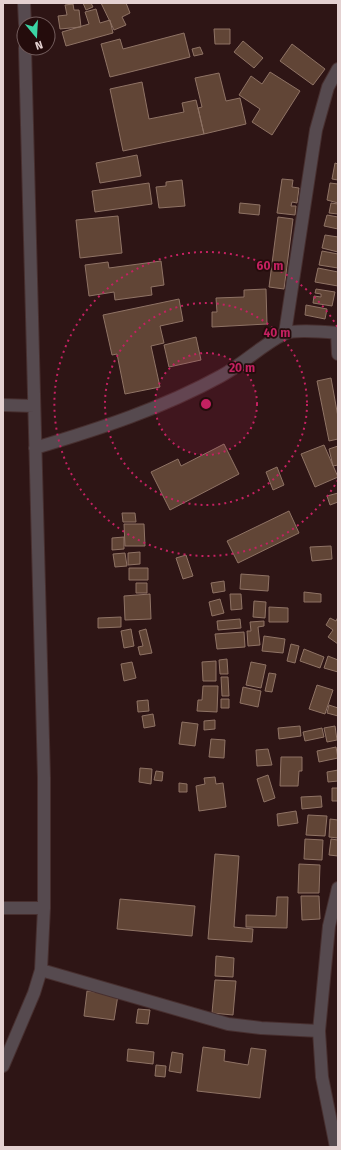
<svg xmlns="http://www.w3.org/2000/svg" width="341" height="1150" font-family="'Fira Sans',sans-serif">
	<rect width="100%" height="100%" fill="#2e1515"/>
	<path fill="#614536" stroke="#8f7365" d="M 83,3 L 91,3 L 93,7 L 86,10 Z
		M 101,3 L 126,3 L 130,13 L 122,17 L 126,25 L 114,30 Z
		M 73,4 L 74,10 L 79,10 L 81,27 L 60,29 L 58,16 L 67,15 L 65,5 Z
		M 96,9 L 100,23 L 110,20 L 113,33 L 66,46 L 62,32 L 89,24 L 85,12 Z
		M 214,29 L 230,29 L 230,44 L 215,44 Z
		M 184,33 L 190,57 L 110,77 L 101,44 L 120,39 L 123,49 Z
		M 243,41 L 263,58 L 254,68 L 234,52 Z
		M 292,44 L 325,69 L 313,85 L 280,61 Z
		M 200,47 L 203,54 L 194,56 L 192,49 Z
		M 270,72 L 300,91 L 272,135 L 252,122 L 260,109 L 239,95 L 251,76 L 262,84 Z
		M 219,73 L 226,101 L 240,98 L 246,124 L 204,134 L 198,108 L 202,107 L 195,78 Z
		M 142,82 L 149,119 L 184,112 L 182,103 L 196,100 L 204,134 L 123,151 L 110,89 Z
		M 137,155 L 141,176 L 100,183 L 96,163 Z
		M 335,163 L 338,164 L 338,180 L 332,179 Z
		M 282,179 L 293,180 L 292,187 L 299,188 L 297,203 L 292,202 L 291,206 L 296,206 L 295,215 L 277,213 Z
		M 182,180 L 185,206 L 159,208 L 156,187 L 166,186 L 166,182 Z
		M 149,183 L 152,204 L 95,212 L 92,191 Z
		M 330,183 L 338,184 L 338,203 L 327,200 Z
		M 240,203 L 260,205 L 259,215 L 239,213 Z
		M 331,203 L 338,204 L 338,214 L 329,213 Z
		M 327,215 L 338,217 L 338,229 L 324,226 Z
		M 118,216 L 122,253 L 80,258 L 76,220 Z
		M 278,217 L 293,219 L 284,289 L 269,287 Z
		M 325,235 L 338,237 L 338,252 L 322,248 Z
		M 322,251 L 338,254 L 338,268 L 319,265 Z
		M 161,261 L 164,285 L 151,287 L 152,295 L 115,300 L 114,292 L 89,296 L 85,265 L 108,262 L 109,268 Z
		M 318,268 L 338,272 L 338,286 L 315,282 Z
		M 266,289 L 267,324 L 212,327 L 212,312 L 217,312 L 216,298 L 244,297 L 244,290 Z
		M 316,289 L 335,292 L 332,306 L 313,303 L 314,296 L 321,297 L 321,294 L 315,293 Z
		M 179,299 L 183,321 L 160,326 L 164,343 L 151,346 L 160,387 L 125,394 L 117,354 L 112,355 L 103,315 Z
		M 306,305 L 327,309 L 325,319 L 305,315 Z
		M 196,337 L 201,360 L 169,367 L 164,345 Z
		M 331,378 L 338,417 L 338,439 L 329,441 L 317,381 Z
		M 224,444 L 239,474 L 170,510 L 151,472 L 178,459 L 181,466 Z
		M 324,445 L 338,477 L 315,487 L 301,454 Z
		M 338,446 L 338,465 L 333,466 L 329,449 Z
		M 277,467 L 284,485 L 273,490 L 266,472 Z
		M 338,493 L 338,502 L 330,505 L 327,496 Z
		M 289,511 L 299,533 L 238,563 L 227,541 Z
		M 122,513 L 135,513 L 136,522 L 123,522 Z
		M 124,524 L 144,524 L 145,546 L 125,546 Z
		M 124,537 L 124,549 L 112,550 L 112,538 Z
		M 331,546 L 332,559 L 312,561 L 310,547 Z
		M 140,552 L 140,564 L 128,565 L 128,553 Z
		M 125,553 L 127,566 L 115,567 L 113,554 Z
		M 186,555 L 193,576 L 183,579 L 176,558 Z
		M 129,568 L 148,568 L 148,580 L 129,580 Z
		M 241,574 L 269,576 L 268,591 L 240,589 Z
		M 224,581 L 225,591 L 213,593 L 211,583 Z
		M 136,583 L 147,583 L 147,593 L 136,593 Z
		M 304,592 L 321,594 L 321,602 L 304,602 Z
		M 150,594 L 151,619 L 125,620 L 124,596 Z
		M 230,594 L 241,594 L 242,609 L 231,610 Z
		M 220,599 L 224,613 L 212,616 L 209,602 Z
		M 254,601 L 266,602 L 265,618 L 253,617 Z
		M 269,607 L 288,608 L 288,622 L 269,622 Z
		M 121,617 L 121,627 L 98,628 L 98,618 Z
		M 338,617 L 338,644 L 328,637 L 333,630 L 326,625 L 330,618 L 336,621 Z
		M 240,619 L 241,628 L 218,630 L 217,621 Z
		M 264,621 L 264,626 L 258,627 L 260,645 L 248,646 L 247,631 L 251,631 L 250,622 Z
		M 131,629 L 134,646 L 124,648 L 121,631 Z
		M 146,629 L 152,653 L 140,655 L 138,647 L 143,646 L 139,631 Z
		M 244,632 L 245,647 L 217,649 L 215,634 Z
		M 264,636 L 285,639 L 283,653 L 262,651 Z
		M 291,644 L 299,646 L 295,663 L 287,661 Z
		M 304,649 L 324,657 L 320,668 L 300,661 Z
		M 328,656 L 338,660 L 338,672 L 324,668 Z
		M 227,659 L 228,674 L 220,674 L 219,660 Z
		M 216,661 L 216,681 L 203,681 L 202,662 Z
		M 132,662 L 136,678 L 124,681 L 121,664 Z
		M 251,662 L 266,665 L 261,688 L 246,685 Z
		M 269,673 L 276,674 L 272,692 L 265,691 Z
		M 221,677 L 228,677 L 229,696 L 222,696 Z
		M 317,685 L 333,690 L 325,714 L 309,709 Z
		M 203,686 L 218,686 L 217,712 L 197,711 L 198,700 L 202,700 Z
		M 243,687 L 261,691 L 258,707 L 240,703 Z
		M 221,699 L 229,699 L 229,708 L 221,708 Z
		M 148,700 L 149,711 L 138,712 L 137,701 Z
		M 329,705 L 338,708 L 338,716 L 327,713 Z
		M 153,714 L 155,726 L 144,728 L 142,716 Z
		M 215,720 L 215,729 L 204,730 L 204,721 Z
		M 182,722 L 198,724 L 195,746 L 179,744 Z
		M 300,726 L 301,736 L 279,739 L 278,728 Z
		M 335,726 L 337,740 L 327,742 L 324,728 Z
		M 322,728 L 324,737 L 305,741 L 303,732 Z
		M 211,739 L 225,740 L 224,758 L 209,757 Z
		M 336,747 L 338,758 L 319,762 L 317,751 Z
		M 268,749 L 272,765 L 257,766 L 256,750 Z
		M 281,757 L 302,757 L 302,771 L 299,771 L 298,786 L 280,786 Z
		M 140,768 L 152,769 L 151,784 L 139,782 Z
		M 338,770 L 338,781 L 328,782 L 327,772 Z
		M 156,771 L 163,772 L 162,781 L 154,780 Z
		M 268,775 L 275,798 L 264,802 L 257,779 Z
		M 215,777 L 216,784 L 223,783 L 226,807 L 199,811 L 196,786 L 205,784 L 204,778 Z
		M 179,783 L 187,784 L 187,792 L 179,792 Z
		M 332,788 L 338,788 L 338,801 L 332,801 Z
		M 321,796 L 322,807 L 302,809 L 301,797 Z
		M 296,811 L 298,823 L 278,826 L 277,814 Z
		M 308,815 L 327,816 L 325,836 L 306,835 Z
		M 330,819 L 338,820 L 338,838 L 329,837 Z
		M 305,839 L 323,840 L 322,860 L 304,859 Z
		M 331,839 L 338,840 L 338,856 L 329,855 Z
		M 215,854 L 239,856 L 234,927 L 253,929 L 252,942 L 208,939 Z
		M 299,864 L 320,865 L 319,893 L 298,893 Z
		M 301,896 L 319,896 L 320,919 L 302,920 Z
		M 277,897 L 288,897 L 287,928 L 246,927 L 246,915 L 276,916 Z
		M 120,899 L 195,906 L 192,936 L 117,929 Z
		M 216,956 L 234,958 L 233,977 L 215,976 Z
		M 215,980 L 236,981 L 233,1015 L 212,1013 Z
		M 87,991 L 118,995 L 114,1020 L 84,1016 Z
		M 138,1009 L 150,1010 L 148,1024 L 136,1023 Z
		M 203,1047 L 225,1050 L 224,1061 L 248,1065 L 251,1048 L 266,1050 L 260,1098 L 197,1091 Z
		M 128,1049 L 154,1052 L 153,1064 L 127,1061 Z
		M 172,1052 L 183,1054 L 181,1073 L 169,1071 Z
		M 156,1065 L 166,1066 L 165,1077 L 155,1076 Z"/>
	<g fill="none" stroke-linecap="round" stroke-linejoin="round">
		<defs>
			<path id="street" d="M 24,3 L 25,24
				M 285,333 L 316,130 L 328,87 L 338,69
				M 337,333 L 338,354
				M 3,405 L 34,406
				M 35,448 C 99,429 163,408 221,376 C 243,364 262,345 284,334 C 293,329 327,332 338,333
				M 3,908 L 44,908
				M 41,970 L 228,1024 L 261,1028 L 319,1031
				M 3,1066 L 34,993 L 41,970 L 44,908 L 44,778 L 25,48
				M 336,1147 L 322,1077 L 319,1031 L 329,926 L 338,888"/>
		</defs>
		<use href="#street" stroke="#472f2f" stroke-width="14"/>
		<use href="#street" stroke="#564a4f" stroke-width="12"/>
	</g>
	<circle cx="206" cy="404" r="51" fill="#c42161" fill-opacity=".12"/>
	<g fill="none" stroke="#c42161" stroke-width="2" stroke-dasharray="2 4">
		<circle cx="206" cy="404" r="51"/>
		<circle cx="206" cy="404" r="101"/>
		<path d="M338 480A152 152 0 1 1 338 328"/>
	</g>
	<circle cx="206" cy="404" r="6" fill="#c42161" stroke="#240c0c" stroke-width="2"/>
	<g font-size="12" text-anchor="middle" font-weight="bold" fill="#c42161" stroke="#240c0c" stroke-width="3.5" stroke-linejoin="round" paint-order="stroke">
		<text x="270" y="270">60 m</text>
		<text x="277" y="337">40 m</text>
		<text x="242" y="372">20 m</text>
	</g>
	<rect width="341" height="1150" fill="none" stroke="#e4d1d1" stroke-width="8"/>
	<g transform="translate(36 36) rotate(162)"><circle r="19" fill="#240c0c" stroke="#715b5b"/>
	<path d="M0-3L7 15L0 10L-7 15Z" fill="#3bd4a4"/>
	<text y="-6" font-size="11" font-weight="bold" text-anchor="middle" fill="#e4d1d1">N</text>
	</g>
</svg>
